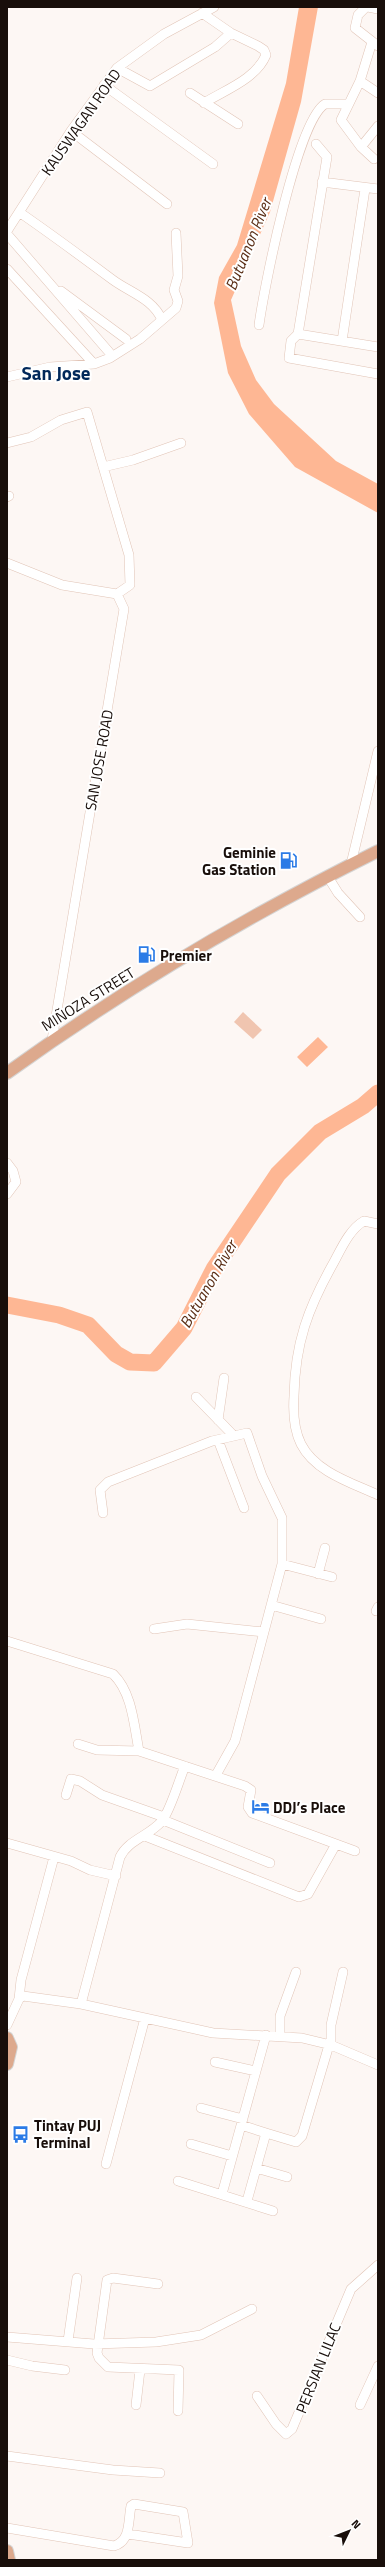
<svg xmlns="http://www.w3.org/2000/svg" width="385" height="2567" font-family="'Titillium Web',sans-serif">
	<rect width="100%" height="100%" fill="#fdf7f4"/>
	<path fill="#f0c5b0" d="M 243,1012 L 262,1030 L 253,1039 L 234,1022 Z"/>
	<path fill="#feb794" d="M 299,7 L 318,7 L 301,102 L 270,212 L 231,300 L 241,346 L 256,380 L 274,404 L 336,461 L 378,484 L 378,513 L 295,467 L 249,414 L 228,373 L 214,303 L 219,277 L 237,245 L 286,83 Z
		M 318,1037 L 328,1047 L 307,1067 L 297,1057 Z"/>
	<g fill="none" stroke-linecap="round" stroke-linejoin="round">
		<path stroke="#feb794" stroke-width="17" d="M 7,1305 L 59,1315 L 88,1325 L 116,1354 L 130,1362 L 154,1363 L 184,1328 L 214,1269 L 278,1174 L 320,1132 L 363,1106 L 378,1093"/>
		<defs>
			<path id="minor" d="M 366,7 L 358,15 L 355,28 L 378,46
				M 368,7 L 378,9
				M 202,13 L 231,33 L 258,46 L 264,50 L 266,55 C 256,79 225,90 204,103
				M 372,42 L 360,81 L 341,120 L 361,147 L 374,159
				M 117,68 L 150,86 L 215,47 L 231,33
				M 360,81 L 378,93
				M 104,85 L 213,164
				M 190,93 L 238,124
				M 71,131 L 167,204
				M 316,144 L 327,157 L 298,334 L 291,341 L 289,358 L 378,374
				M 361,147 L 378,126
				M 322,182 L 378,189
				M 19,212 C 51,234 82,257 113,280 C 131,293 153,299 162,320
				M 7,231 L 71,131 L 117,68 L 164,34 L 214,7
				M 7,234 L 109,352
				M 7,269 L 94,364
				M 61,291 L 126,339
				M 259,325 C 264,288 297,121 325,104 L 348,104
				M 298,334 L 378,347
				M 342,341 L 365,189
				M 7,377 L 50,367 L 94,364 L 110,358 L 140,339 L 176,308 L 178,301 L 174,290 L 178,276 L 176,233
				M 7,443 L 31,437 L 61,420 L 87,412 L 129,555 L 130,585 L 117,594
				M 103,467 L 133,460 L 181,443
				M 7,497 L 9,496
				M 7,563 L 62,585 L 117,594 L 124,609 L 52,1040
				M 351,864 L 378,751
				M 328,877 L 338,893 L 360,917
				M 7,1163 L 13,1171 L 16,1182 L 7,1194
				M 378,1224 L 364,1221 C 350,1229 342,1247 334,1262 C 308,1308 295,1343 294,1396 C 293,1411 294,1430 301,1444 C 315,1472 352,1483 378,1495
				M 196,1397 L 234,1436
				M 218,1420 L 224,1378
				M 218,1440 L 244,1508
				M 103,1513 L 100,1490 L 108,1482 L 212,1441 L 247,1433 L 262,1476 L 282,1518 L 282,1564 L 235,1741 L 216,1775
				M 282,1564 L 332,1577
				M 318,1574 L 325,1548
				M 271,1605 L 321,1619
				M 376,1611 L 378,1607
				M 154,1629 L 187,1624 L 264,1632
				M 7,1641 L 113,1674 C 132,1692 134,1725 139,1751 L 245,1786 L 251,1790 L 248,1807 L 252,1813 L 355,1851
				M 78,1744 L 97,1750 L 139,1751
				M 66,1795 L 71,1779 L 80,1781 L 102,1795 L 164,1817
				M 163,1820 L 270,1863
				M 145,1836 L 299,1897 L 308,1894 L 336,1844
				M 7,1843 L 71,1861 L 90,1870 L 116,1876
				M 19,1999 L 23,1996 L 81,2004 L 213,2033 L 302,2038 L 331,2045 L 378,2065
				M 81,2004 L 120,1857 C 128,1840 149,1836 162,1821 C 171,1809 179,1780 185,1766
				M 7,2025 L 19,1999 L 21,1980 L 54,1857
				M 280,2036 L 280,2016 L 296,1972
				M 331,2045 L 331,2025 L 343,1972
				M 215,2062 L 256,2071
				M 201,2108 L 243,2119
				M 241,2125 L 266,2133
				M 191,2144 L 232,2156
				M 106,2164 L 145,2018
				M 256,2168 L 287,2177
				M 178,2181 L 273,2211
				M 222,2194 L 266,2035
				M 247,2201 L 266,2133 L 296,2142 L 302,2136 L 329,2045
				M 158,2284 L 113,2278 L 107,2280 L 97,2353 L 99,2358 L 108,2367 L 179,2370 L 178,2411
				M 7,2337 L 94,2344 L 156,2342 L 201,2335 L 252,2309
				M 68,2341 L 77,2278
				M 7,2360 L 32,2366 L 65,2370
				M 257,2396 L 276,2424 L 286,2434 L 292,2429 L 351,2289 L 378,2265
				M 136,2405 L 140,2370
				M 360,2405 L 378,2366
				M 7,2456 L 113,2470 L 160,2473
				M 7,2528 L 114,2546 C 131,2541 128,2521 131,2506 L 134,2504 L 183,2512 L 188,2543 L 128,2534"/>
			<path id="major" d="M 7,1073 C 124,989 249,915 378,851
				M 7,2038 L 11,2047 L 7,2064
				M 7,2551 L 9,2560"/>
		</defs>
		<use href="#minor" stroke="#e1c4b6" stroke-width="10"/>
		<use href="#major" stroke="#d5d4d3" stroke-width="14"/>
		<use href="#minor" stroke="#fff" stroke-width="9"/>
		<use href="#major" stroke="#dda98d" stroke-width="12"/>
	</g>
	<defs>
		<symbol id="fuel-bare" viewBox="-9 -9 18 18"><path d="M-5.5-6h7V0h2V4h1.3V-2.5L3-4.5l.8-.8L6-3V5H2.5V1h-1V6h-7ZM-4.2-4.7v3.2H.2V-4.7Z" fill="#2b7be6" stroke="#fff" stroke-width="2.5" paint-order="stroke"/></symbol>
		<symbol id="hotel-bare" viewBox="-9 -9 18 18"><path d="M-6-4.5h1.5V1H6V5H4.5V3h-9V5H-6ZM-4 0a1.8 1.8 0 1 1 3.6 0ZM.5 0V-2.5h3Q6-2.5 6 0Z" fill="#2b7be6" stroke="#fff" stroke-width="2.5" paint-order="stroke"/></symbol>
		<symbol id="bus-bare" viewBox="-9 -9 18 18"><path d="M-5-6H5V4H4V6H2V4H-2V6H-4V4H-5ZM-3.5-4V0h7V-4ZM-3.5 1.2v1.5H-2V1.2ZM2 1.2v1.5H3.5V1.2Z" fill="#2b7be6" stroke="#fff" stroke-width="2.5" paint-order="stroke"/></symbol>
	</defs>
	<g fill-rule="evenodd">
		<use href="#fuel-bare" x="276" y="848" width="25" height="25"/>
		<use href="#fuel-bare" x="134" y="942" width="25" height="25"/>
		<use href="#hotel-bare" x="248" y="1794" width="25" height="25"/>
		<use href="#bus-bare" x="8" y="2122" width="25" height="25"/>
	</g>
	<g text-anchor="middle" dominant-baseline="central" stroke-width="4" stroke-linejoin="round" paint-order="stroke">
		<g font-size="15" fill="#180e0a" stroke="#fff">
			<text transform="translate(81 122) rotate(-55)">KAUSWAGAN ROAD</text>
			<text transform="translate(99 760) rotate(-80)">SAN JOSE ROAD</text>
			<text transform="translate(88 999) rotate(-32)">MIÑOZA STREET</text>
			<text transform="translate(318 2368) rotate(-68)">PERSIAN LILAC</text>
		</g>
		<g font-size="15" font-weight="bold" fill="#180e0a" stroke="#fff" text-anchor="start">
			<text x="276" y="852" text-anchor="end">Geminie<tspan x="276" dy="17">Gas Station</tspan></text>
			<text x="160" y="955">Premier</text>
			<text x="273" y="1807">DDJ’s Place</text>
			<text x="34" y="2125">Tintay PUJ<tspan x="34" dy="17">Terminal</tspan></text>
		</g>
		<g font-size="16" font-style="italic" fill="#5a2d14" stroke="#fff">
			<text transform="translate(248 244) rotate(-68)">Butuanon River</text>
			<text transform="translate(208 1284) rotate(-60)">Butuanon River</text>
		</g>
		<g font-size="19" font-weight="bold" fill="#01285a" stroke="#fff">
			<text x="56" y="372">San Jose</text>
		</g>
	</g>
	<rect width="385" height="2567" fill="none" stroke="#180e0a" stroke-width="16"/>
	<g transform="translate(349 2531) rotate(47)" stroke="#ffffff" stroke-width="3" paint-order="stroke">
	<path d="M0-3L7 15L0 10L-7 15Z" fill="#180e0a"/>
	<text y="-6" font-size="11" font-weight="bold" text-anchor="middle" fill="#180e0a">N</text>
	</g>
</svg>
